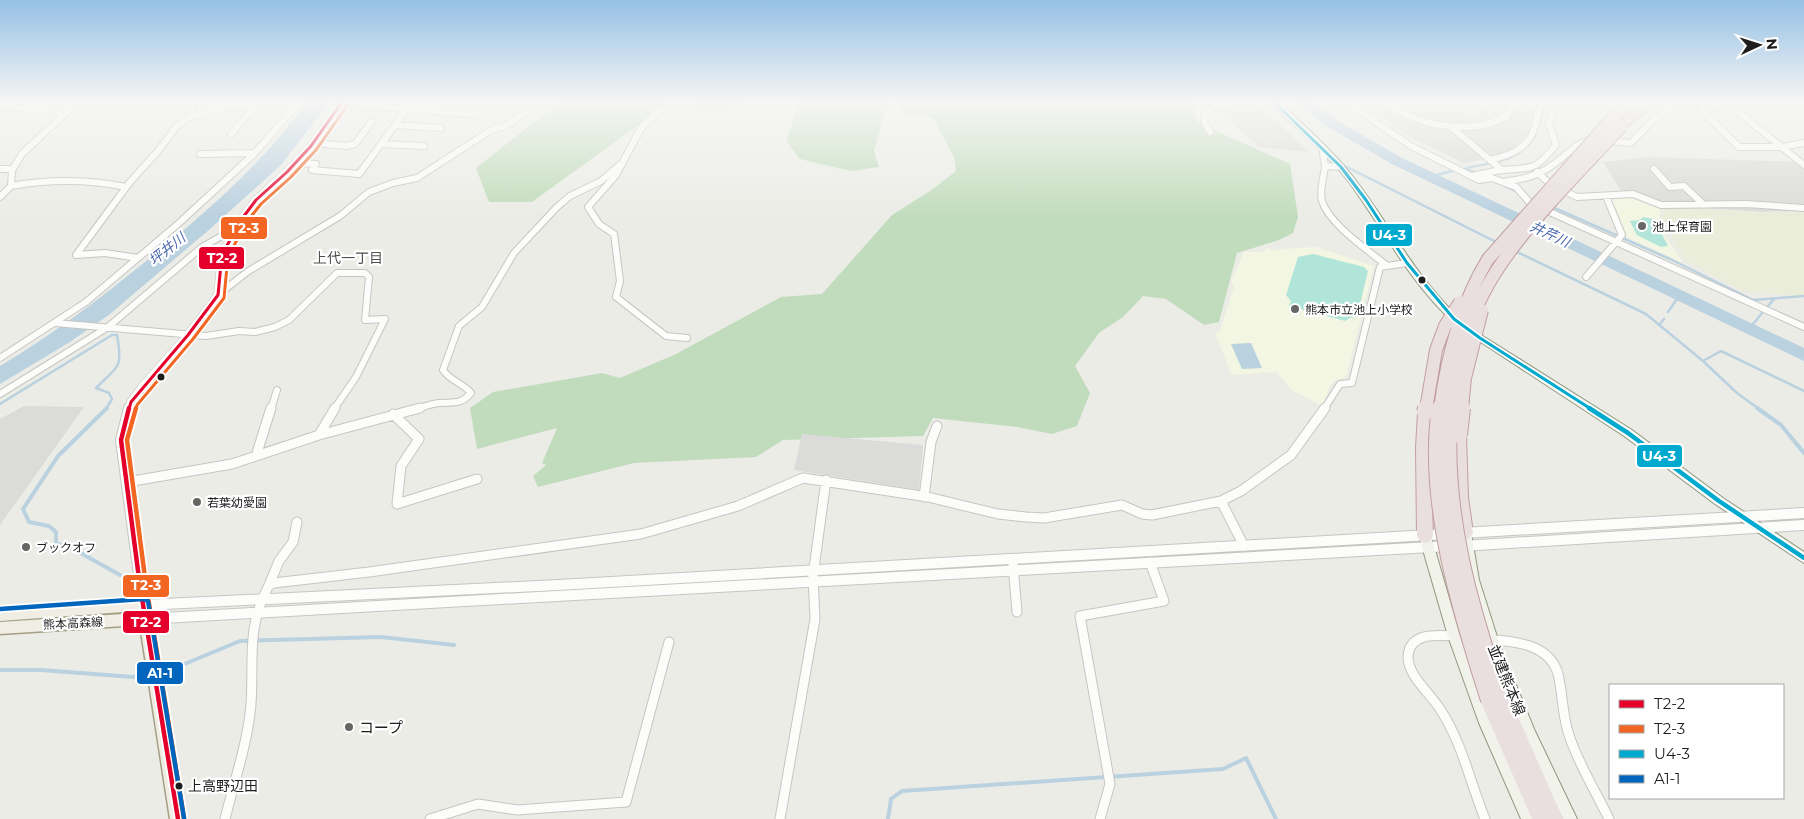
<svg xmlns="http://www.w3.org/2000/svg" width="1804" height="819" font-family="Montserrat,'Noto Sans JP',sans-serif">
	<rect width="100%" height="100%" fill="#ecece7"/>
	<path fill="#dbdbd8" d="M 1210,102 L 1258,102 L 1308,152 L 1259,147 Z
		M 1360,102 L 1456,102 L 1463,107 L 1458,110 L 1474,118 L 1487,102 L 1538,102 L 1529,133 L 1511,150 L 1486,159 L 1464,163 L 1404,134 Z
		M 1646,157 L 1804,162 L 1804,211 L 1762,212 L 1661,205 L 1623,194 L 1603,162 Z"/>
	<path fill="#f3f6e2" d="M 1622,195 L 1647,200 L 1660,206 L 1659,218 L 1665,236 L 1683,263 L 1624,236 L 1611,198 Z
		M 1316,247 L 1374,266 L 1346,377 L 1336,380 L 1330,386 L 1323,406 L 1291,390 L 1277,372 L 1232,375 L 1215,333 L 1220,331 L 1234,287 L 1231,282 L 1244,252 L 1263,252 L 1267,248 L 1279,251 L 1283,249 Z"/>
	<path fill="#e9edda" d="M 1665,207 L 1762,212 L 1804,211 L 1804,297 L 1740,290 L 1685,260 L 1662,217 Z"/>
	<path fill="#c1dcbc" d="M 560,102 L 670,102 L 532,202 L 489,202 L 476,168 Z
		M 699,102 L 746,102 L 729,110 L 686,111 Z
		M 800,102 L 888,102 L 874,151 L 879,167 L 851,171 L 800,159 L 786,141 Z
		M 893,102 L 1192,102 L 1198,123 L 1290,164 L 1298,217 L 1293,233 L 1279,240 L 1237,253 L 1219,322 L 1204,325 L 1166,299 L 1143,296 L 1123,317 L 1099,333 L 1075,366 L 1090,393 L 1077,426 L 1052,434 L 1017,427 L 933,418 L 923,436 L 783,440 L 756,457 L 634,463 L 538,487 L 533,476 L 546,465 L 542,463 L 557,428 L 477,449 L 470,408 L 493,392 L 602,373 L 620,378 L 676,354 L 781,297 L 822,294 L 892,215 L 933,189 L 956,171 L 954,157 L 933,118 L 905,114 Z"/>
	<path fill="#b1e5d9" d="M 1643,217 L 1654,219 L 1668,246 L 1661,247 L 1637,235 L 1630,221 L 1640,220 Z
		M 1313,254 L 1364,267 L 1368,271 L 1357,317 L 1350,318 L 1345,321 L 1289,306 L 1291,301 L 1286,295 L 1298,257 Z"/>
	<path fill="#dbdbd9" d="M 24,406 L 84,407 L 0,525 L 0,419 Z
		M 802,434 L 923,445 L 919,490 L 794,470 Z"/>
	<path fill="#bad1e0" d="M 307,102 L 330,102 L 280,166 L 210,229 L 110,314 L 70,342 L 0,384 L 0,366 C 52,335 98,300 145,262 C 205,214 262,164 307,102 Z
		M 1251,343 L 1262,368 L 1242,369 L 1231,344 Z"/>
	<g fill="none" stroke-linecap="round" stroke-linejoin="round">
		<path stroke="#bad1e0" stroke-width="2.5" d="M 1539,123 L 1547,102
			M 1332,163 L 1345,166 L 1498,243
			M 1467,168 C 1497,161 1517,163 1535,136
			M 1465,169 L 1476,173
			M 1429,177 L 1456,170
			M 1505,186 L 1517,192
			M 1550,206 L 1670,259 L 1753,300 L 1804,296
			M 1515,251 L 1646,314 L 1703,361 L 1737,393 L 1759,409
			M 1768,306 L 1774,299
			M 1668,312 L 1679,296
			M 1659,325 L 1664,319
			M 1749,329 L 1762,313
			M 1703,361 L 1721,351 L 1804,391
			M 0,404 L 112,335 L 117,335 C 123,368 119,365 96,388 L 109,393 L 112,399 L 106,409"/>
		<path stroke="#bad1e0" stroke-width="4" d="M 107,408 L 58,456 L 23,509 L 29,522 L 49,526 L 56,532 L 56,543 L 79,552 L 120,575
			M 1757,408 L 1781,425 L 1804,453
			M 0,670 L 41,670 L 133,677 L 150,673
			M 158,671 L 175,668 L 240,641 L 381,637 L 454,645
			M 888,819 L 891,799 L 902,791 L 1223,769 L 1246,758 L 1276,819"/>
		<path fill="#bad1e0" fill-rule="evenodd" d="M 1296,102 L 1311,102 L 1338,121 L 1402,158 L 1804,348 L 1804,361 L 1392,164 L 1328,127 Z"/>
		<defs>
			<path id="minor-far1" d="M 673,102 L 659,111 L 641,128 L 616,175 L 588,207 L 599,224 L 614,234 L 620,281 L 616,297 L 666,336 L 687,338
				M 1346,102 L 1411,146 L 1479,180 L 1492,178 L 1516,187 L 1530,203 L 1804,327
				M 1384,102 C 1417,126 1469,136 1506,117 L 1512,102
				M 1726,102 L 1804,165
				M 1727,103 L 1700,109 L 1739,147 L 1782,147 L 1804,143
				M 340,104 L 474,114 L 490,102
				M 0,106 L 66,112
				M 432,110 L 448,102
				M 190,117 L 228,106 L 254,107 L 231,134
				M 395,125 L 441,128
				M 1450,126 L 1502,170
				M 1210,132 L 1204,122 L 1205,113 L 1215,106 L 1234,102
				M 1607,141 L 1631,143 L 1651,122 L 1677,102
				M 313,143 L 347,146 L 355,144 L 372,121
				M 381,144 L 424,146
				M 1322,147 L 1325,166
				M 200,154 L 255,153
				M 1490,160 C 1508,156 1528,149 1534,129 C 1537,120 1538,111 1542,102
				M 295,163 L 316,164 L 312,170 L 359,174 L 407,109
				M 1341,167 L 1325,166 C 1324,177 1319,190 1322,201 C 1329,224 1368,250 1386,265
				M 0,169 L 13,169
				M 1654,169 L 1670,187 L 1684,186 L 1704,205
				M 1537,172 L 1550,184 L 1577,197 L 1633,194 L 1661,205 L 1746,204 L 1804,208
				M 1472,176 C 1482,174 1493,171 1503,170 C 1534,168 1535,170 1556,145 L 1549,123 L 1557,102
				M 1507,181 C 1523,180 1541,174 1554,164 C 1568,154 1575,143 1593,140
				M 11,186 C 50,179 87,179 126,187
				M 0,197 L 11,186 L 12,170 L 22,154 L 77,102
				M 138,258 L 105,253 L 76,255 L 130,182 L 158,151 L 177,126 L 190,117 L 193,107 L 188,102
				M 1586,277 L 1622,235 L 1606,196
				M 218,295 L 247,272 L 340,216 L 369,192 L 393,183 L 417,178 L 491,130 L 506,126 L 539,102
				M 55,323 L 206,336 L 239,331 L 255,332 L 275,327 L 289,320 L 337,273 L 365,273 L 369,277 L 365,320 L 385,319 L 356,377 L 334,409
				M 0,358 L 86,302 L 178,224 L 255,153 L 299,102
				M 0,394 L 108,327 L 202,247 L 236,228
				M 271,409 L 277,390
				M 415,409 C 423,407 431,404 439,403 C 453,402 461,405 471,393 C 463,383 450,381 443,370 L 459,326 L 482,307 L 514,253 L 557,207 L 570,196 L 601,181 L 622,163
				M 1324,409 L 1340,384 L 1352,383 L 1380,267 L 1407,263"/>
			<path id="minor" d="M 393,414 L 419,439 L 401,466 L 397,504 L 477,479
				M 319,435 L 420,408
				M 256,456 L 271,408
				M 127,482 L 232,464 L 319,435 L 335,408
				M 924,497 L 931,442 L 937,426
				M 1221,501 L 1244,546
				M 1013,565 L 1017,612
				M 269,585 L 279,561 L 293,542 L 297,522
				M 1454,636 C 1437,635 1409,632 1408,657 C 1408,676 1430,693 1440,709 C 1462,742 1470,782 1485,819
				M 1491,640 C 1516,641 1550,645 1558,674 C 1563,694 1562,715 1569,735 C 1577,761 1597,794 1609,819
				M 225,819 C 234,782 248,742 251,704 C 254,658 246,628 269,585 L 274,583 L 369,572 L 641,534 L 738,506 L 803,478 L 928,497 L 998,514 L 1026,517 L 1044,518 L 1122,505 L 1142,514 L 1152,515 L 1221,501 L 1241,491 L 1291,455 L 1325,408
				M 430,819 L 478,804 L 517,810 L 626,802 L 669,642
				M 780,819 L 815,619 L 813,576 L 826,480
				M 1100,819 L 1110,784 L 1080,616 L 1164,601 L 1150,562"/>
			<path id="tertiary-far1" d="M 129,409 L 131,402 L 142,387 L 188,335 L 218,295 L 222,254 L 244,216 L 256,200 L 287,172 L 311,146 L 342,102"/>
			<path id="tertiary" d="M 129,408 L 121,440 L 143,605 L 558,585 L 1447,534
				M 1462,533 L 1804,513
				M 1462,546 L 1804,525
				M 146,619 L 1449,546"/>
			<path id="secondary" d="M 1271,102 L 1279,102 C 1305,126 1332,150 1354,178 C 1390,225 1415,276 1459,318 L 1461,320 L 1459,322 L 1453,322 C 1408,281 1384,229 1348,181 C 1326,151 1296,130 1271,102 Z
				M 1470,328 L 1632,430 L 1723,498 L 1804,552 L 1804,563 L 1715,504 L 1624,436 L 1467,333 L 1465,331 Z
				M 1465,528 L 1469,530 L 1471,533 L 1479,580 L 1500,646 L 1534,729 L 1577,819 L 1563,819 C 1526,744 1491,667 1469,586 C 1465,568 1464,550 1459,533 L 1461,530 Z
				M 1425,531 L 1429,533 L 1431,536 L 1460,636 L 1491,722 L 1535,819 L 1521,819 L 1479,723 L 1448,636 L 1419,536 L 1421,533 Z"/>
			<path id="primary" d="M 143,599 L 148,601 L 153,619 L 186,819 L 170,819 L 140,625 L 0,634 L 0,622 L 138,613 L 137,611 L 0,621 L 0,609 Z"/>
			<path id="motorway" d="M 1646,102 L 1658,102 L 1625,128 L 1617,128 L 1616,126 L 1617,124 Z
				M 1425,407 L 1430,408 L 1432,412 L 1430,447 L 1433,536 L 1430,541 L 1425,543 L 1420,541 L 1417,536 L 1416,447 L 1418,412 L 1420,408 Z
				M 1459,429 L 1464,431 L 1466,435 L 1468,497 L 1473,533 L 1470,538 L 1465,539 L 1460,538 L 1457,533 L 1454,497 L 1452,435 L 1454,431 Z
				M 1489,692 L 1496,695 L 1502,692 L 1508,694 L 1563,819 L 1532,819 L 1480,700 L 1483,694 Z"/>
		</defs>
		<use href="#minor-far1" stroke="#c5c5c3" stroke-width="8"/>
		<use href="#minor" stroke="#c5c5c3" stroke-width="11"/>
		<use href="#tertiary-far1" stroke="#c5c5c3" stroke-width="9"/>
		<use href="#tertiary" stroke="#c5c5c3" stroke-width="12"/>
		<use href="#secondary" stroke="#90977e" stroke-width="2"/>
		<use href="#primary" stroke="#a39f83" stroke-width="3"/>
		<use href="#motorway" stroke="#c29ea1" stroke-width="2"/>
		<use href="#minor-far1" stroke="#fcfcfb" stroke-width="6"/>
		<use href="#minor" stroke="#fcfcfb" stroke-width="9"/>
		<use href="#tertiary-far1" stroke="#fcfcfb" stroke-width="8"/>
		<use href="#tertiary" stroke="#fcfcfb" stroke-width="10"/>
		<use href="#secondary" fill="#f1f3ea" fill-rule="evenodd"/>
		<use href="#primary" fill="#f0eee4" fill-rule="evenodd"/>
		<use href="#motorway" fill="#e9dfde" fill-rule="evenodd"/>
		<defs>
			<path id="motorway-bridge-far1" d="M 1426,409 L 1436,350 L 1445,326 L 1460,302
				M 1440,409 C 1447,356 1460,305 1488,259 L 1627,102
				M 1450,409 C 1454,365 1467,322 1489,283 C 1520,229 1579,173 1621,126
				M 1462,409 L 1465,378 L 1482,310"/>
			<path id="motorway-bridge" d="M 1440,408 C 1426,500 1461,613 1489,700
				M 1450,408 C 1441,509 1469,605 1502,700
				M 1425,412 L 1426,408
				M 1459,435 L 1462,408"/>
		</defs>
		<use href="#motorway-bridge-far1" stroke="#c29ea1" stroke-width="14" stroke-linecap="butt"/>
		<use href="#motorway-bridge" stroke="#c29ea1" stroke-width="18" stroke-linecap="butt"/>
		<use href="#motorway-bridge-far1" stroke="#e9dfde" stroke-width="12"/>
		<use href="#motorway-bridge" stroke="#e9dfde" stroke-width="16"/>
		<defs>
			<path id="bus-1-far1" d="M 129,409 L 131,402 L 188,335 L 218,295 L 222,254 L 244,216 L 256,200 L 287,172 L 311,146 L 342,102"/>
			<path id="bus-1" d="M 129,408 L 121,440 L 140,586 L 178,819"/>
			<path id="bus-2-far1" d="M 136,409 L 137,405 L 193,339 L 224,298 L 228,256 L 249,219 L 261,204 L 291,177 L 316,150 L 347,106"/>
			<path id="bus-2" d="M 136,408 L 127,440 L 146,585 L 184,818"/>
			<path id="bus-3-far1" d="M 1274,102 L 1341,167 L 1366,200 L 1407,263 L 1454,319 L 1480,338 L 1591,409"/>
			<path id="bus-3" d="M 1589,408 L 1628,433 L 1719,501 L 1804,558"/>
			<path id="bus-4" d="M 0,609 L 143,599 L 148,601 L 184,818"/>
		</defs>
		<use href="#bus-1-far1" stroke="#fff" stroke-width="6"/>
		<use href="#bus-1" stroke="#fff" stroke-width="8"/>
		<use href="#bus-2-far1" stroke="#fff" stroke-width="6"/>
		<use href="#bus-2" stroke="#fff" stroke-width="8"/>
		<use href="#bus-3-far1" stroke="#fff" stroke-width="6"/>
		<use href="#bus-3" stroke="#fff" stroke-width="8"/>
		<use href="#bus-4" stroke="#fff" stroke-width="8"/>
		<use href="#bus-1-far1" stroke="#e4002b" stroke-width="3"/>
		<use href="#bus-1" stroke="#e4002b" stroke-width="4.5"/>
		<use href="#bus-2-far1" stroke="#f26522" stroke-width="3"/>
		<use href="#bus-2" stroke="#f26522" stroke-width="4.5"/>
		<use href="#bus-3-far1" stroke="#00a9ce" stroke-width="3"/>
		<use href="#bus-3" stroke="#00a9ce" stroke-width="4.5"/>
		<use href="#bus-4" stroke="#0065bd" stroke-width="4.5"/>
	</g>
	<linearGradient id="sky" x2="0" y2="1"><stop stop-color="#95c0e5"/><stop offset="0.47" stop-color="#f6f6f4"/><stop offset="1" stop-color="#f6f6f4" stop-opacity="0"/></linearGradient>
	<rect width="1804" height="217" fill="url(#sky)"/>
	<g fill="#666664" stroke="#fff" stroke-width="2">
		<circle cx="1642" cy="226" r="5"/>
		<circle cx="1295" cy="309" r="5"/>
		<circle cx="197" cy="502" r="5"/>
		<circle cx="26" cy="547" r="5"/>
		<circle cx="349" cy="727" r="5"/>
	</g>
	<g fill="#1e1e1e" stroke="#fff" stroke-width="2">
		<circle cx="1422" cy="280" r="4.5"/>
		<circle cx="161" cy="377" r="4.5"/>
		<circle cx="179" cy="786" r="4.5"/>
	</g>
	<g text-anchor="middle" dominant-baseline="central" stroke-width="4.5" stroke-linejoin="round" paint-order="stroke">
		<g font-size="12" fill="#1e1e1e" stroke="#fff" text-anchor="start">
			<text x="1652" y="226">池上保育園</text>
			<text x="1305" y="309">熊本市立池上小学校</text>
			<text x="207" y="502">若葉幼愛園</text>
			<text x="36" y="547">ブックオフ</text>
		</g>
		<g font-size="12" fill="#1e1e1e" stroke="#fff">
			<text transform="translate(73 623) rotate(-3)">熊本高森線</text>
		</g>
		<g font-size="14" font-style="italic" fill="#4a68ae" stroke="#fff">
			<text transform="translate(1550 234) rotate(25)">井芹川</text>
			<text transform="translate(167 249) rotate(-39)">坪井川</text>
		</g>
		<g font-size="14" fill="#515151" stroke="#fff">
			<text x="348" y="258">上代一丁目</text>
		</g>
		<g font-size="14" fill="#1e1e1e" stroke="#fff" text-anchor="start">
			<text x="188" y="786">上高野辺田</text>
		</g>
		<g font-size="15" fill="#1e1e1e" stroke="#fff">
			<text transform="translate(1507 680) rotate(68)">並建熊本線</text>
		</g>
		<g font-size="15" fill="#1e1e1e" stroke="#fff" text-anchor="start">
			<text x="359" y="727">コープ</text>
		</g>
	</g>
	<g stroke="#fff" stroke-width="2">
		<rect x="220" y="216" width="48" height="24" rx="5" fill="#f26522"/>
		<rect x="1365" y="223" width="48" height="24" rx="5" fill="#00a9ce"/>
		<rect x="198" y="246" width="47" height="24" rx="5" fill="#e4002b"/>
		<rect x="1636" y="444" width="47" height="24" rx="5" fill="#00a9ce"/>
		<rect x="122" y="574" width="48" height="24" rx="5" fill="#f26522"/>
		<rect x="122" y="610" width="48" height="24" rx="5" fill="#e4002b"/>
		<rect x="136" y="661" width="48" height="24" rx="5" fill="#0065bd"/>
	</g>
	<g font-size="14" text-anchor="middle" font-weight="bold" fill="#fff">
		<text x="244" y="233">T2-3</text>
		<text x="1389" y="240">U4-3</text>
		<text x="222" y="263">T2-2</text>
		<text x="1659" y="461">U4-3</text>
		<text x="146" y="590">T2-3</text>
		<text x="146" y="627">T2-2</text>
		<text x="160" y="678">A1-1</text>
	</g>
	<rect x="1609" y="684" width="175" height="115" fill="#ffffff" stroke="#a5a5a5"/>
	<rect x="1619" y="700" width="25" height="8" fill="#e4002b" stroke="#a5a5a5"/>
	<text x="1654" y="709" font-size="15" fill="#1e1e1e">T2-2</text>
	<rect x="1619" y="725" width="25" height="8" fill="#f26522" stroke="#a5a5a5"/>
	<text x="1654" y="734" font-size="15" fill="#1e1e1e">T2-3</text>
	<rect x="1619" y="750" width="25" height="8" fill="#00a9ce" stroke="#a5a5a5"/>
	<text x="1654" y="759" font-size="15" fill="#1e1e1e">U4-3</text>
	<rect x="1619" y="775" width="25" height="8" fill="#0065bd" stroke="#a5a5a5"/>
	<text x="1654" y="784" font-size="15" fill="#1e1e1e">A1-1</text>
	<g transform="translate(1759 45) rotate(86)" stroke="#ffffff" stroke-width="4" paint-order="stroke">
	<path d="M0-4L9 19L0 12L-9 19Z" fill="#1e1e1e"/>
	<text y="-8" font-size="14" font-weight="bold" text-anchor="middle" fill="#1e1e1e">N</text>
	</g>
</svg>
